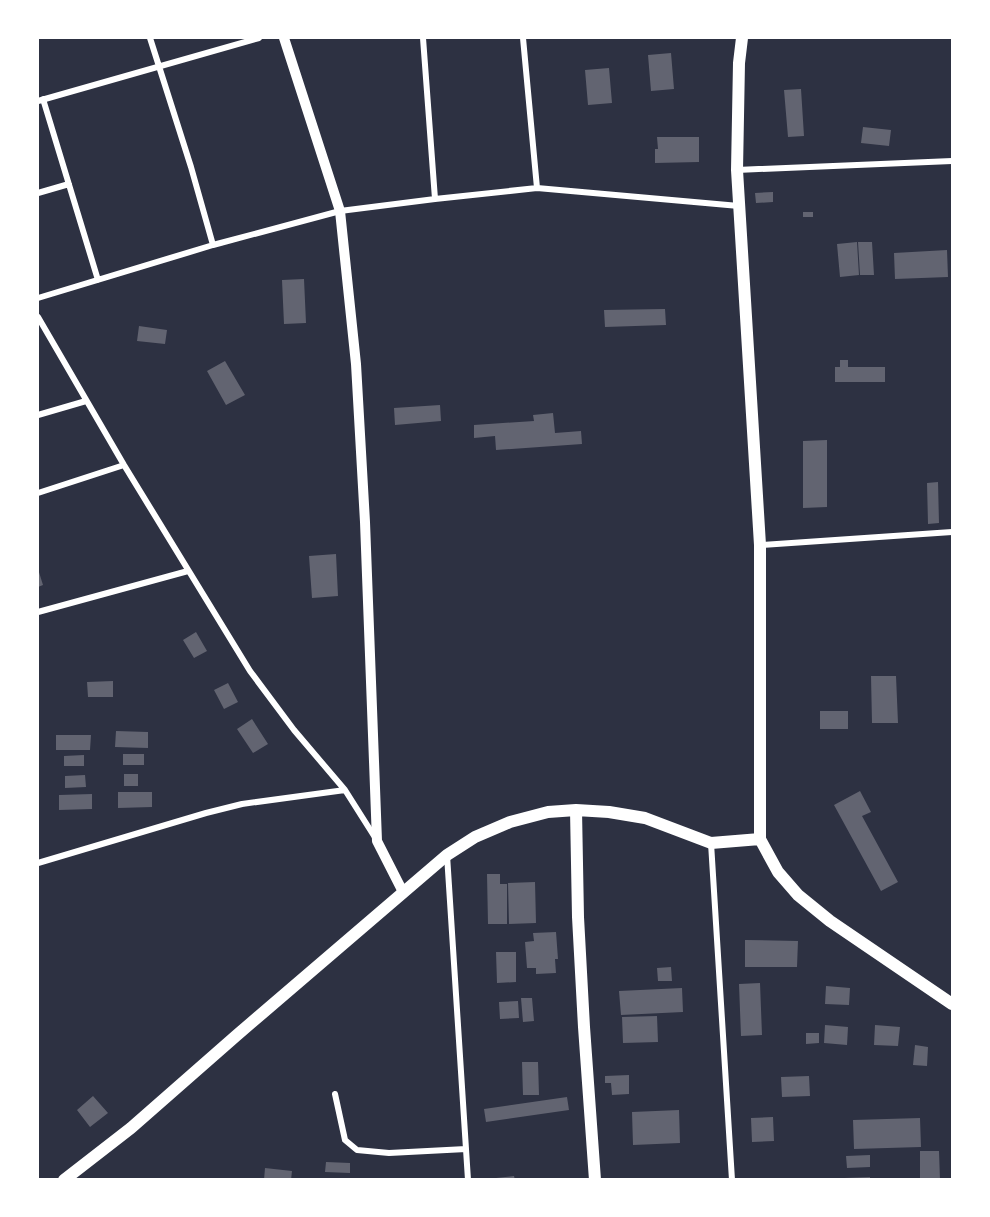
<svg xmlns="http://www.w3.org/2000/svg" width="990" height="1217" font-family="Signika,sans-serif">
	<rect width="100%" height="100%" fill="#2d3142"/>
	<path fill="#626471" d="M 671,53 L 674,89 L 651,91 L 648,55 Z
		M 609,68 L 612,103 L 588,105 L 585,70 Z
		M 801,89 L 804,136 L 788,137 L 784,90 Z
		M 863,127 L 891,130 L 889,146 L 861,143 Z
		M 657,137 L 699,137 L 699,162 L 655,163 L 655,149 L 658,149 Z
		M 773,192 L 773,202 L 756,203 L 755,193 Z
		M 803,212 L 813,212 L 813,217 L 803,217 Z
		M 857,242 L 859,275 L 840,277 L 837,244 Z
		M 858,242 L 872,242 L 874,275 L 860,275 Z
		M 947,250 L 948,277 L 895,279 L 894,253 Z
		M 304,279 L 306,323 L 284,324 L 282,280 Z
		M 665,309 L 666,325 L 605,327 L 604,310 Z
		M 139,326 L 167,330 L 165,344 L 137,341 Z
		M 840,360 L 848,360 L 848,367 L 885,367 L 885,382 L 835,382 L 835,367 L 840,367 Z
		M 225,361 L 245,395 L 226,405 L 207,371 Z
		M 440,405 L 441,421 L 395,425 L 394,408 Z
		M 553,413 L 555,433 L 581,431 L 582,444 L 496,450 L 495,436 L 474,438 L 474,425 L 534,421 L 533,415 Z
		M 827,440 L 827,507 L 803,508 L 803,441 Z
		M 938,482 L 939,523 L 928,524 L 927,483 Z
		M 336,554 L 338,596 L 312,598 L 309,556 Z
		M 38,569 L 43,585 L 38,587 Z
		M 196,632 L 207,651 L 194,658 L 183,640 Z
		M 871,676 L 896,676 L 898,723 L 872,723 Z
		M 113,681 L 113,697 L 88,697 L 87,682 Z
		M 228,683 L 238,702 L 224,709 L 214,690 Z
		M 820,711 L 848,711 L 848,729 L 820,729 Z
		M 252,719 L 268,744 L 253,753 L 237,729 Z
		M 116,731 L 148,732 L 148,748 L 115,747 Z
		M 56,735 L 91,735 L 90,750 L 56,750 Z
		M 123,754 L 144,754 L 144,765 L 123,765 Z
		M 84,755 L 84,766 L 64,766 L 64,756 Z
		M 124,774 L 138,774 L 138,786 L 124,786 Z
		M 85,775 L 86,787 L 65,788 L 65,776 Z
		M 860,791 L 871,812 L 862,816 L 898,882 L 881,891 L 834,805 Z
		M 118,792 L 152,792 L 152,807 L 118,808 Z
		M 92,794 L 92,809 L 59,810 L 59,795 Z
		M 487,874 L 500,874 L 500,884 L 507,884 L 507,924 L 488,924 Z
		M 535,882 L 536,923 L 509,924 L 508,883 Z
		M 556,932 L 558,959 L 555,959 L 556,973 L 536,974 L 536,968 L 527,968 L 525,942 L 534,941 L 533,933 Z
		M 745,940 L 798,941 L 797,967 L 745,967 Z
		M 496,952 L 516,952 L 516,982 L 497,983 Z
		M 671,967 L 672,981 L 658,981 L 657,968 Z
		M 760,983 L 762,1035 L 741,1036 L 739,984 Z
		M 826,986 L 850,988 L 849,1005 L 825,1004 Z
		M 682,988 L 683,1012 L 621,1015 L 619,991 Z
		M 521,998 L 532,998 L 534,1021 L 523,1022 Z
		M 518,1001 L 519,1018 L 500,1019 L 499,1002 Z
		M 657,1016 L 658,1042 L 623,1043 L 622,1017 Z
		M 825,1025 L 848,1027 L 847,1045 L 824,1043 Z
		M 875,1025 L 900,1027 L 898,1046 L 874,1045 Z
		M 806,1033 L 819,1033 L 819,1043 L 806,1044 Z
		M 915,1045 L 928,1047 L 927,1066 L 913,1065 Z
		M 522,1062 L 538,1062 L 539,1095 L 523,1095 Z
		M 629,1075 L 629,1094 L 612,1095 L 611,1083 L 605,1083 L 605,1076 Z
		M 809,1076 L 810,1096 L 782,1097 L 781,1077 Z
		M 93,1096 L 108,1113 L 90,1127 L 77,1110 Z
		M 567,1097 L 569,1110 L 486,1122 L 484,1109 Z
		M 679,1110 L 680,1143 L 633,1145 L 632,1112 Z
		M 773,1117 L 774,1141 L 752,1142 L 751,1118 Z
		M 920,1118 L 921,1147 L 854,1149 L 853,1120 Z
		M 920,1151 L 939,1151 L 940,1180 L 920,1180 Z
		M 870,1155 L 870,1167 L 847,1168 L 846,1156 Z
		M 326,1162 L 350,1163 L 350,1173 L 325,1172 Z
		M 265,1168 L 292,1171 L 291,1180 L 264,1180 Z
		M 514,1176 L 515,1180 L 496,1180 L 496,1178 Z
		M 870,1177 L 870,1180 L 844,1180 L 844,1178 Z"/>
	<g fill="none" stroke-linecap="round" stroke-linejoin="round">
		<path stroke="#fff" stroke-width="6" d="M 150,38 L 191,167 L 213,245
			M 423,38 L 435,199
			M 523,38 L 537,188
			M 43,99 L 98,280
			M 38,101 L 259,38
			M 737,170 L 952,161
			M 38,193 L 69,184
			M 38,298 L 213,245 L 340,211 L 435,199 L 537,188 L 739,206
			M 38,317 L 124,465 L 250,671 L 294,730 L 345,790 L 376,839
			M 38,415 L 86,401
			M 38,493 L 124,465
			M 761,545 L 952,532
			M 38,612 L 188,571
			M 711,843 L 732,1180
			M 447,855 L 468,1180
			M 38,863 L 206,813 L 242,804 L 345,790
			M 335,1094 L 345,1140 L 357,1150 L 389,1153 L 466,1149"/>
		<path stroke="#fff" stroke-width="10" d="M 284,38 L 340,211 L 356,364 L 365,522 L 377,841 L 403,892"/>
		<path stroke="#fff" stroke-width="12" d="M 742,38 L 739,63 L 737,170 L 760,545 L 760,839 L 778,872 L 798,895 L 830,921 L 952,1004
			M 576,810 L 578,917 L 584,1027 L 595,1180
			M 64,1180 L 131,1128 L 237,1035 L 447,855 L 475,837 L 510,822 L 548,812 L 576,810 L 609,812 L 645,818 L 711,843 L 760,839"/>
	</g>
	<rect width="990" height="1217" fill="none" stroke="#ffffff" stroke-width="78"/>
</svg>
